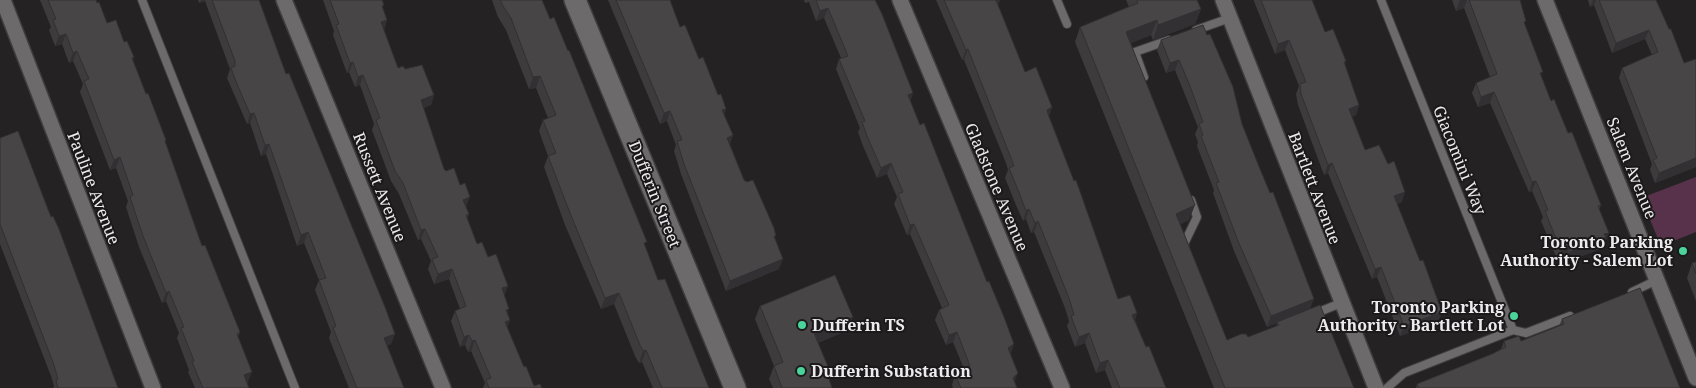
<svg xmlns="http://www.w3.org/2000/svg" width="1696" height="388" font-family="'Noto Serif',serif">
	<rect width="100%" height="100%" fill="#252224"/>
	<path fill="#58324a" d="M 1696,177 L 1696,232 L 1661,246 L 1641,198 Z"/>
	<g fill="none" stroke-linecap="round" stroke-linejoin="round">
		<defs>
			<path id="lane" d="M 142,0 L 295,388
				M 1057,0 L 1067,24
				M 1381,0 L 1513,330
				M 1196,30 L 1230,18
				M 1144,77 L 1135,52 L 1169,40
				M 1185,247 L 1184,244 L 1197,217 L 1191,200
				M 1632,292 L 1657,280
				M 1314,314 L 1341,303
				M 1387,388 L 1404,373 L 1513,330 L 1526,333 L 1570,316"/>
			<path id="street" d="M 3,0 L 153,388
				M 284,0 L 443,388
				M 900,0 L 1062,388
				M 1223,0 L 1376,388
				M 1545,0 L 1696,378"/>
			<path id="secondary" d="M 575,0 L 735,388"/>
		</defs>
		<use href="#lane" stroke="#3f3d3e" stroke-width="10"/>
		<use href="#street" stroke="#3f3d3e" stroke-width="18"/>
		<use href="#secondary" stroke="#3f3d3e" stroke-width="24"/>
		<use href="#lane" stroke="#6d6a6c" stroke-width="8"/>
		<use href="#street" stroke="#6d6a6c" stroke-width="15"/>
		<use href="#secondary" stroke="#6d6a6c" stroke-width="21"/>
	</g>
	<path fill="#3e3b3d" d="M 40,0 L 96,0 L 107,23 L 124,42 L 134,57 L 133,60 L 165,143 L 202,246 L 240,332 L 238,337 L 248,382 L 247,382 L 249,388 L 195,388 L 188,372 L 189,370 L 177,338 L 179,333 L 166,301 L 162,303 L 139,247 L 126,207 L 128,201 L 116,168 L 110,170 L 80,92 L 83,84 L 73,61 L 69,63 L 62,44 L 55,46 L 49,30 L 51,27 Z
		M 198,0 L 259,0 L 286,74 L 395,334 L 391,344 L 387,346 L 404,388 L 349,388 L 329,338 L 331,332 L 315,290 L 319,280 L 304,243 L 297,246 L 266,154 L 261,156 L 250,123 L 247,124 L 227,78 L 230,69 L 205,1 L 199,3 Z
		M 323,0 L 382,0 L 383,8 L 387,20 L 384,30 L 398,68 L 405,69 L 434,95 L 431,105 L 423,108 L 444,169 L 466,207 L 469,214 L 467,218 L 477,244 L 488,257 L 508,286 L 504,295 L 508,314 L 510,320 L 507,327 L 524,367 L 534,386 L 542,388 L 483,388 L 485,383 L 471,351 L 468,352 L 465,345 L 460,347 L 451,321 L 455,311 L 460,309 L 449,279 L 434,284 L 428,269 L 431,261 L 421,239 L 418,240 L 399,194 L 391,181 L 372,130 L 374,124 L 360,85 L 355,87 L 349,72 L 347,73 L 333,35 L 334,31 Z
		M 492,0 L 542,0 L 645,246 L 658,280 L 709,388 L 653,388 L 642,362 L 639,363 L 635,356 L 614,304 L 601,309 L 565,225 L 544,167 L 548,156 L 539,131 L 543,120 L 548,118 L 536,88 L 529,89 L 506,30 L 498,17 Z
		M 608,0 L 670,0 L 680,27 L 699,59 L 718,95 L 726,109 L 724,115 L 733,135 L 730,144 L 744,180 L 775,239 L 779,269 L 726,291 L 681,174 L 674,151 L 676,145 L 667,121 L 660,124 Z
		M 804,0 L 875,0 L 910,101 L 1011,354 L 1015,382 L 1017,388 L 953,388 L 952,385 L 955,374 L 964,369 L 953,342 L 946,345 L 935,320 L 939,310 L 942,308 L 910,234 L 907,235 L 894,204 L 897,197 L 887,174 L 877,178 L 863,146 L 858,132 L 860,128 L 836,69 L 839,59 L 841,58 L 824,18 L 816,21 L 809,2 L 805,3 Z
		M 936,0 L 1000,0 L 998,5 L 1025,72 L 1052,107 L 1049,116 L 1118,299 L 1137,313 L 1135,320 L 1146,347 L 1166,388 L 1112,388 L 1105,370 L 1096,373 L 1085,343 L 1075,347 L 1067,326 L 1069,321 L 1065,308 L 1034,232 L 1031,233 L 1026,219 L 1023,221 L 1016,205 L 1005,178 L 1008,170 L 1006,163 L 964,60 L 962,60 Z
		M 1126,0 L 1197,0 L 1201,9 L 1195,24 L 1153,40 L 1151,35 L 1131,43 L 1189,220 L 1180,224 L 1227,340 L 1248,337 L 1276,326 L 1277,323 L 1267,327 L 1234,251 L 1213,193 L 1214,190 L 1197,146 L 1198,142 L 1195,134 L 1198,127 L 1175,70 L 1166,73 L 1157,50 L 1161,40 L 1242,124 L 1310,308 L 1354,388 L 1214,388 L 1075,42 L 1080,27 L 1129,7 Z
		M 1254,0 L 1312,0 L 1325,32 L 1346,61 L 1345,64 L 1359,105 L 1356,115 L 1352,117 L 1365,150 L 1402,202 L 1397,204 L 1438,322 L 1400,336 L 1377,277 L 1372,279 L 1328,173 L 1324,175 L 1298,105 L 1296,94 L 1299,86 L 1285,50 L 1275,54 L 1254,1 Z
		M 1452,0 L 1520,0 L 1525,25 L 1542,77 L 1551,101 L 1568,133 L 1601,205 L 1599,210 L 1605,243 L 1603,244 L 1602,248 L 1567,262 L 1565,258 L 1558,261 L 1541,221 L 1543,217 L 1532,191 L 1529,192 L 1490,103 L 1478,107 L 1472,93 L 1476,83 L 1490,77 L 1464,8 L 1456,11 Z
		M 1588,0 L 1656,0 L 1684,63 L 1696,59 L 1696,167 L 1655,183 L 1650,170 L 1652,164 L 1619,78 L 1622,68 L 1652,55 L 1645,39 L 1612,53 L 1594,5 L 1590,7 Z
		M 0,138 L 51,217 L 118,388 L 53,388 L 54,386 L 51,376 L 0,244 Z
		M 1696,262 L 1696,301 L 1687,278 L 1692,263 Z
		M 760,306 L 848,330 L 818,343 L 829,369 L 827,374 L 832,388 L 773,388 L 769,379 L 774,366 L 755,319 Z
		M 1562,319 L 1680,388 L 1416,388 L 1417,384 L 1492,354 L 1501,349 L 1504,341 L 1521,341 L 1559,326 Z"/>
	<path fill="#323032" d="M 201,0 L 206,0 L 205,1 L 199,3 Z
		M 994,0 L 1000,0 L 998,5 Z
		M 1460,0 L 1467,0 L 1464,8 L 1456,11 Z
		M 1593,0 L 1596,0 L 1594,5 L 1590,7 Z
		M 828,8 L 824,18 L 816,21 L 820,11 Z
		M 1201,9 L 1195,24 L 1153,40 L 1158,25 Z
		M 387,20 L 384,30 L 381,22 Z
		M 1157,20 L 1151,35 L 1121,47 L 1126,32 Z
		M 1649,30 L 1645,39 L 1612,53 L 1616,43 Z
		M 66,34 L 62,44 L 55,46 L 59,36 Z
		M 1289,40 L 1285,50 L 1275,54 L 1278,44 Z
		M 968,49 L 964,60 L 962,60 L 966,50 Z
		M 77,51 L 73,61 L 69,63 L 73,53 Z
		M 1179,60 L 1175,70 L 1166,73 L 1170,63 Z
		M 353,62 L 349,72 L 347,73 L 350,63 Z
		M 363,75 L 360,85 L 355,87 L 358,77 Z
		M 540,76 L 536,88 L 529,89 L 533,77 Z
		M 1494,92 L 1490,103 L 1478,107 L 1481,97 Z
		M 913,93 L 910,103 L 908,95 Z
		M 434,95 L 431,105 L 417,111 L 421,100 Z
		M 1359,105 L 1356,115 L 1345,119 L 1349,109 Z
		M 1052,107 L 1048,117 L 1047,110 Z
		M 726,109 L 723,119 L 722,110 Z
		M 670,111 L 667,121 L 660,124 L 664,113 Z
		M 254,113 L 250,123 L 247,124 L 250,114 Z
		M 733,135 L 729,146 L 727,138 Z
		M 269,144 L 266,154 L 261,156 L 265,145 Z
		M 120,157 L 116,168 L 110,170 L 114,160 Z
		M 1696,158 L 1696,167 L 1655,183 L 1659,173 Z
		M 891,163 L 887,174 L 877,178 L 881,168 Z
		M 1332,163 L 1328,173 L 1324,175 L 1328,165 Z
		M 1536,181 L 1532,191 L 1529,192 L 1532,182 Z
		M 1405,192 L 1402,202 L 1390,207 L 1394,196 Z
		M 470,197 L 466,207 L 463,200 Z
		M 1195,205 L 1189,220 L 1171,229 L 1176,214 Z
		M 1029,209 L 1026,219 L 1023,221 L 1026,211 Z
		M 1038,221 L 1034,232 L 1031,233 L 1035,223 Z
		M 914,224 L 910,234 L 907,235 L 910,225 Z
		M 425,229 L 421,239 L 418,240 L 421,230 Z
		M 308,232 L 304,243 L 297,246 L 301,235 Z
		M 1609,233 L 1605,243 L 1603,244 L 1602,248 L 1567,262 L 1570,252 Z
		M 1569,248 L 1565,258 L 1558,261 L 1561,251 Z
		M 783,259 L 779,269 L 726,291 L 730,281 Z
		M 1381,267 L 1377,277 L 1372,279 L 1375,269 Z
		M 452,269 L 449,279 L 434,284 L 438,274 Z
		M 508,286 L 504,296 L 502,288 Z
		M 169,291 L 166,301 L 162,303 L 166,293 Z
		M 619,293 L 614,304 L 601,309 L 605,298 Z
		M 1314,299 L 1310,309 L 1267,327 L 1271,316 Z
		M 1442,312 L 1438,322 L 1400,336 L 1404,326 Z
		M 1137,313 L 1134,323 L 1132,315 Z
		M 853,317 L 848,330 L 810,346 L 814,333 Z
		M 510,320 L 506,330 L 505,322 Z
		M 957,332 L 953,342 L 946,345 L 949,335 Z
		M 1089,333 L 1085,343 L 1075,347 L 1079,337 Z
		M 395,334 L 391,344 L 380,348 L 384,338 Z
		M 469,335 L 465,345 L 460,347 L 464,337 Z
		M 475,340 L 471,351 L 468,352 L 472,341 Z
		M 1014,344 L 1011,354 L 1008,348 Z
		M 646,350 L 642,362 L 639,363 L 643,351 Z
		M 1108,360 L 1105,370 L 1096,373 L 1100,363 Z
		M 252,372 L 248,382 L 240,385 L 244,375 Z
		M 1018,373 L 1014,383 L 1013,378 Z"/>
	<path fill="#484547" stroke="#323032" d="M 48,0 L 96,0 L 97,3 L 99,2 L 107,23 L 116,20 L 124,42 L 127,41 L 134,57 L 132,58 L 146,94 L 148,93 L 166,140 L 165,141 L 202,246 L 205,245 L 240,332 L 237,334 L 252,372 L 244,375 L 249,388 L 203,388 L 192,362 L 194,361 L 181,328 L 184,327 L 169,291 L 166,293 L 143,236 L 130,197 L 133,195 L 120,157 L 114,160 L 84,81 L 89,79 L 77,51 L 73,53 L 66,34 L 59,36 L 53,20 L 56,19 Z
		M 212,0 L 259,0 L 286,74 L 289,73 L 385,307 L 395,334 L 384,338 L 404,388 L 357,388 L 333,328 L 336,326 L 319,280 L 326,278 L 308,232 L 301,235 L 269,144 L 265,145 L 254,113 L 250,114 L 237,84 L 231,68 L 235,66 L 235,61 Z
		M 330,0 L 382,0 L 384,5 L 382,6 L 387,20 L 381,22 L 398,68 L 403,66 L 405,69 L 422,65 L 434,95 L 421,100 L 444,169 L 446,171 L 454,168 L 460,185 L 465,183 L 470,197 L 463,200 L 469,214 L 466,215 L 477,244 L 482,242 L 488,257 L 496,254 L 508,286 L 502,288 L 509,309 L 506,310 L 510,320 L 505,322 L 524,367 L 526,366 L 534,386 L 540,384 L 542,388 L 489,388 L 486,380 L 491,378 L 475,340 L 472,341 L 469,335 L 464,337 L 455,311 L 466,306 L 452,269 L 438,274 L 432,259 L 438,257 L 425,229 L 421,230 L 403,183 L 395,171 L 376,120 L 380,118 L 363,75 L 358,77 L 353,62 L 350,63 L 336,25 L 339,24 Z
		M 500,0 L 542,0 L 550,19 L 554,17 L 568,51 L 569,50 L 647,242 L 644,243 L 658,280 L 665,279 L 709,388 L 662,388 L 646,350 L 643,351 L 640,345 L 619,293 L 605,298 L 570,213 L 548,156 L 556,153 L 543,120 L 556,115 L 540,76 L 533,77 L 511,18 L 503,6 Z
		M 616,0 L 670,0 L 680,27 L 685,25 L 699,59 L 703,57 L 718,95 L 721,94 L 726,109 L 722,110 L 733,135 L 727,138 L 744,180 L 747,182 L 753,180 L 774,228 L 776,236 L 774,236 L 783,259 L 730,281 L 684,164 L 677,141 L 682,140 L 670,111 L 664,113 Z
		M 816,0 L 875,0 L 882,14 L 913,93 L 908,95 L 920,125 L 924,123 L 987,282 L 989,281 L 1004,317 L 1014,344 L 1008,348 L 1018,373 L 1013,378 L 1017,388 L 961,388 L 955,374 L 970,366 L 957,332 L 949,335 L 939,310 L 949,305 L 914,224 L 910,225 L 898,194 L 903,192 L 891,163 L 881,168 L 867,136 L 862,122 L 865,121 L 839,59 L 848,56 L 828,8 L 820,11 Z
		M 944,0 L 996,0 L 1025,72 L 1036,67 L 1052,107 L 1047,110 L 1048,114 L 1074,181 L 1076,180 L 1118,299 L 1130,295 L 1137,313 L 1132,315 L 1146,347 L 1149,346 L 1166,388 L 1120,388 L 1108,360 L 1100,363 L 1089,333 L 1079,337 L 1071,316 L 1074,315 L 1069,298 L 1038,221 L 1035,223 L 1029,209 L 1026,211 L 1020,195 L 1009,168 L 1014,166 L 1009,153 L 968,49 L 966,50 Z
		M 1137,0 L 1197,0 L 1201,9 L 1158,25 L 1157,20 L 1126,32 L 1195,205 L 1176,214 L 1227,340 L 1241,334 L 1246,334 L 1248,337 L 1279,325 L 1277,322 L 1320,305 L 1354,388 L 1225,388 L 1080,27 L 1138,3 Z
		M 1261,0 L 1312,0 L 1325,32 L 1333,29 L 1346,61 L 1344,62 L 1359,105 L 1349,109 L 1365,150 L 1379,145 L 1388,164 L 1394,161 L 1405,192 L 1394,196 L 1420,261 L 1423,260 L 1442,312 L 1404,326 L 1381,267 L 1375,269 L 1332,163 L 1328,165 L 1301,94 L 1300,84 L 1306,82 L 1289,40 L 1278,44 Z
		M 1469,0 L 1520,0 L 1526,21 L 1524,22 L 1543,72 L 1540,73 L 1551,101 L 1554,99 L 1568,133 L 1572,132 L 1601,205 L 1598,206 L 1609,233 L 1604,234 L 1606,237 L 1570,252 L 1569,248 L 1561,251 L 1545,211 L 1548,210 L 1536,181 L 1532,182 L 1494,92 L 1481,97 L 1476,83 L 1497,74 Z
		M 1599,0 L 1656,0 L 1669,29 L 1671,29 L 1684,63 L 1696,59 L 1696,158 L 1659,173 L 1653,160 L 1657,158 L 1622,68 L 1658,52 L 1649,30 L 1616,43 Z
		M 1203,25 L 1207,35 L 1210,34 L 1233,87 L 1242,124 L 1258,164 L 1270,193 L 1273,192 L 1314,299 L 1271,316 L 1238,241 L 1216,183 L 1219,182 L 1201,136 L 1203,135 L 1199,124 L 1203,122 L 1190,86 L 1179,60 L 1170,63 L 1161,40 Z
		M 18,131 L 51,217 L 53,216 L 59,229 L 118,388 L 58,388 L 56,380 L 58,379 L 54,365 L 0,224 L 0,138 Z
		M 1696,262 L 1696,274 L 1692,263 Z
		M 835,275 L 853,317 L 814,333 L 829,369 L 826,370 L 832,388 L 782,388 L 774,366 L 783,362 L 760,306 Z
		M 1640,288 L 1680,388 L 1419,388 L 1417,384 L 1492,354 L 1506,347 L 1504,341 L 1519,336 L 1521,341 L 1564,324 L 1562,319 Z"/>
	<g fill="#4ad49c" stroke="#1b191a" stroke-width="2">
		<circle cx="1683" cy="251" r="5"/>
		<circle cx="1514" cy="316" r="5"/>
		<circle cx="802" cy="325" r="5"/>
		<circle cx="801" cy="371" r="5"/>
	</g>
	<g text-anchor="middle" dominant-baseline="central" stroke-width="4" stroke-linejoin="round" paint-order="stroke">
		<g font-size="16" fill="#edebed" stroke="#1b191a">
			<text transform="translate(1460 160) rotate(68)">Giacomini Way</text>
			<text transform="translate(1632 168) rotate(68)">Salem Avenue</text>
			<text transform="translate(380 187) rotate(68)">Russett Avenue</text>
			<text transform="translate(997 187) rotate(67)">Gladstone Avenue</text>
			<text transform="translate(94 188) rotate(69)">Pauline Avenue</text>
			<text transform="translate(1315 188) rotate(69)">Bartlett Avenue</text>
			<text transform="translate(655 194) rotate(68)">Dufferin Street</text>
		</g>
		<g font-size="16" font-weight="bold" fill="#edebed" stroke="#1b191a" text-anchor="end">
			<text x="1673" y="242">Toronto Parking<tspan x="1673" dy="18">Authority - Salem Lot</tspan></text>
			<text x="1504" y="307">Toronto Parking<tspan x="1504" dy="18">Authority - Bartlett Lot</tspan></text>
			<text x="812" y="325" text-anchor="start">Dufferin TS</text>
			<text x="811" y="371" text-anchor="start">Dufferin Substation</text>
		</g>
	</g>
</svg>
